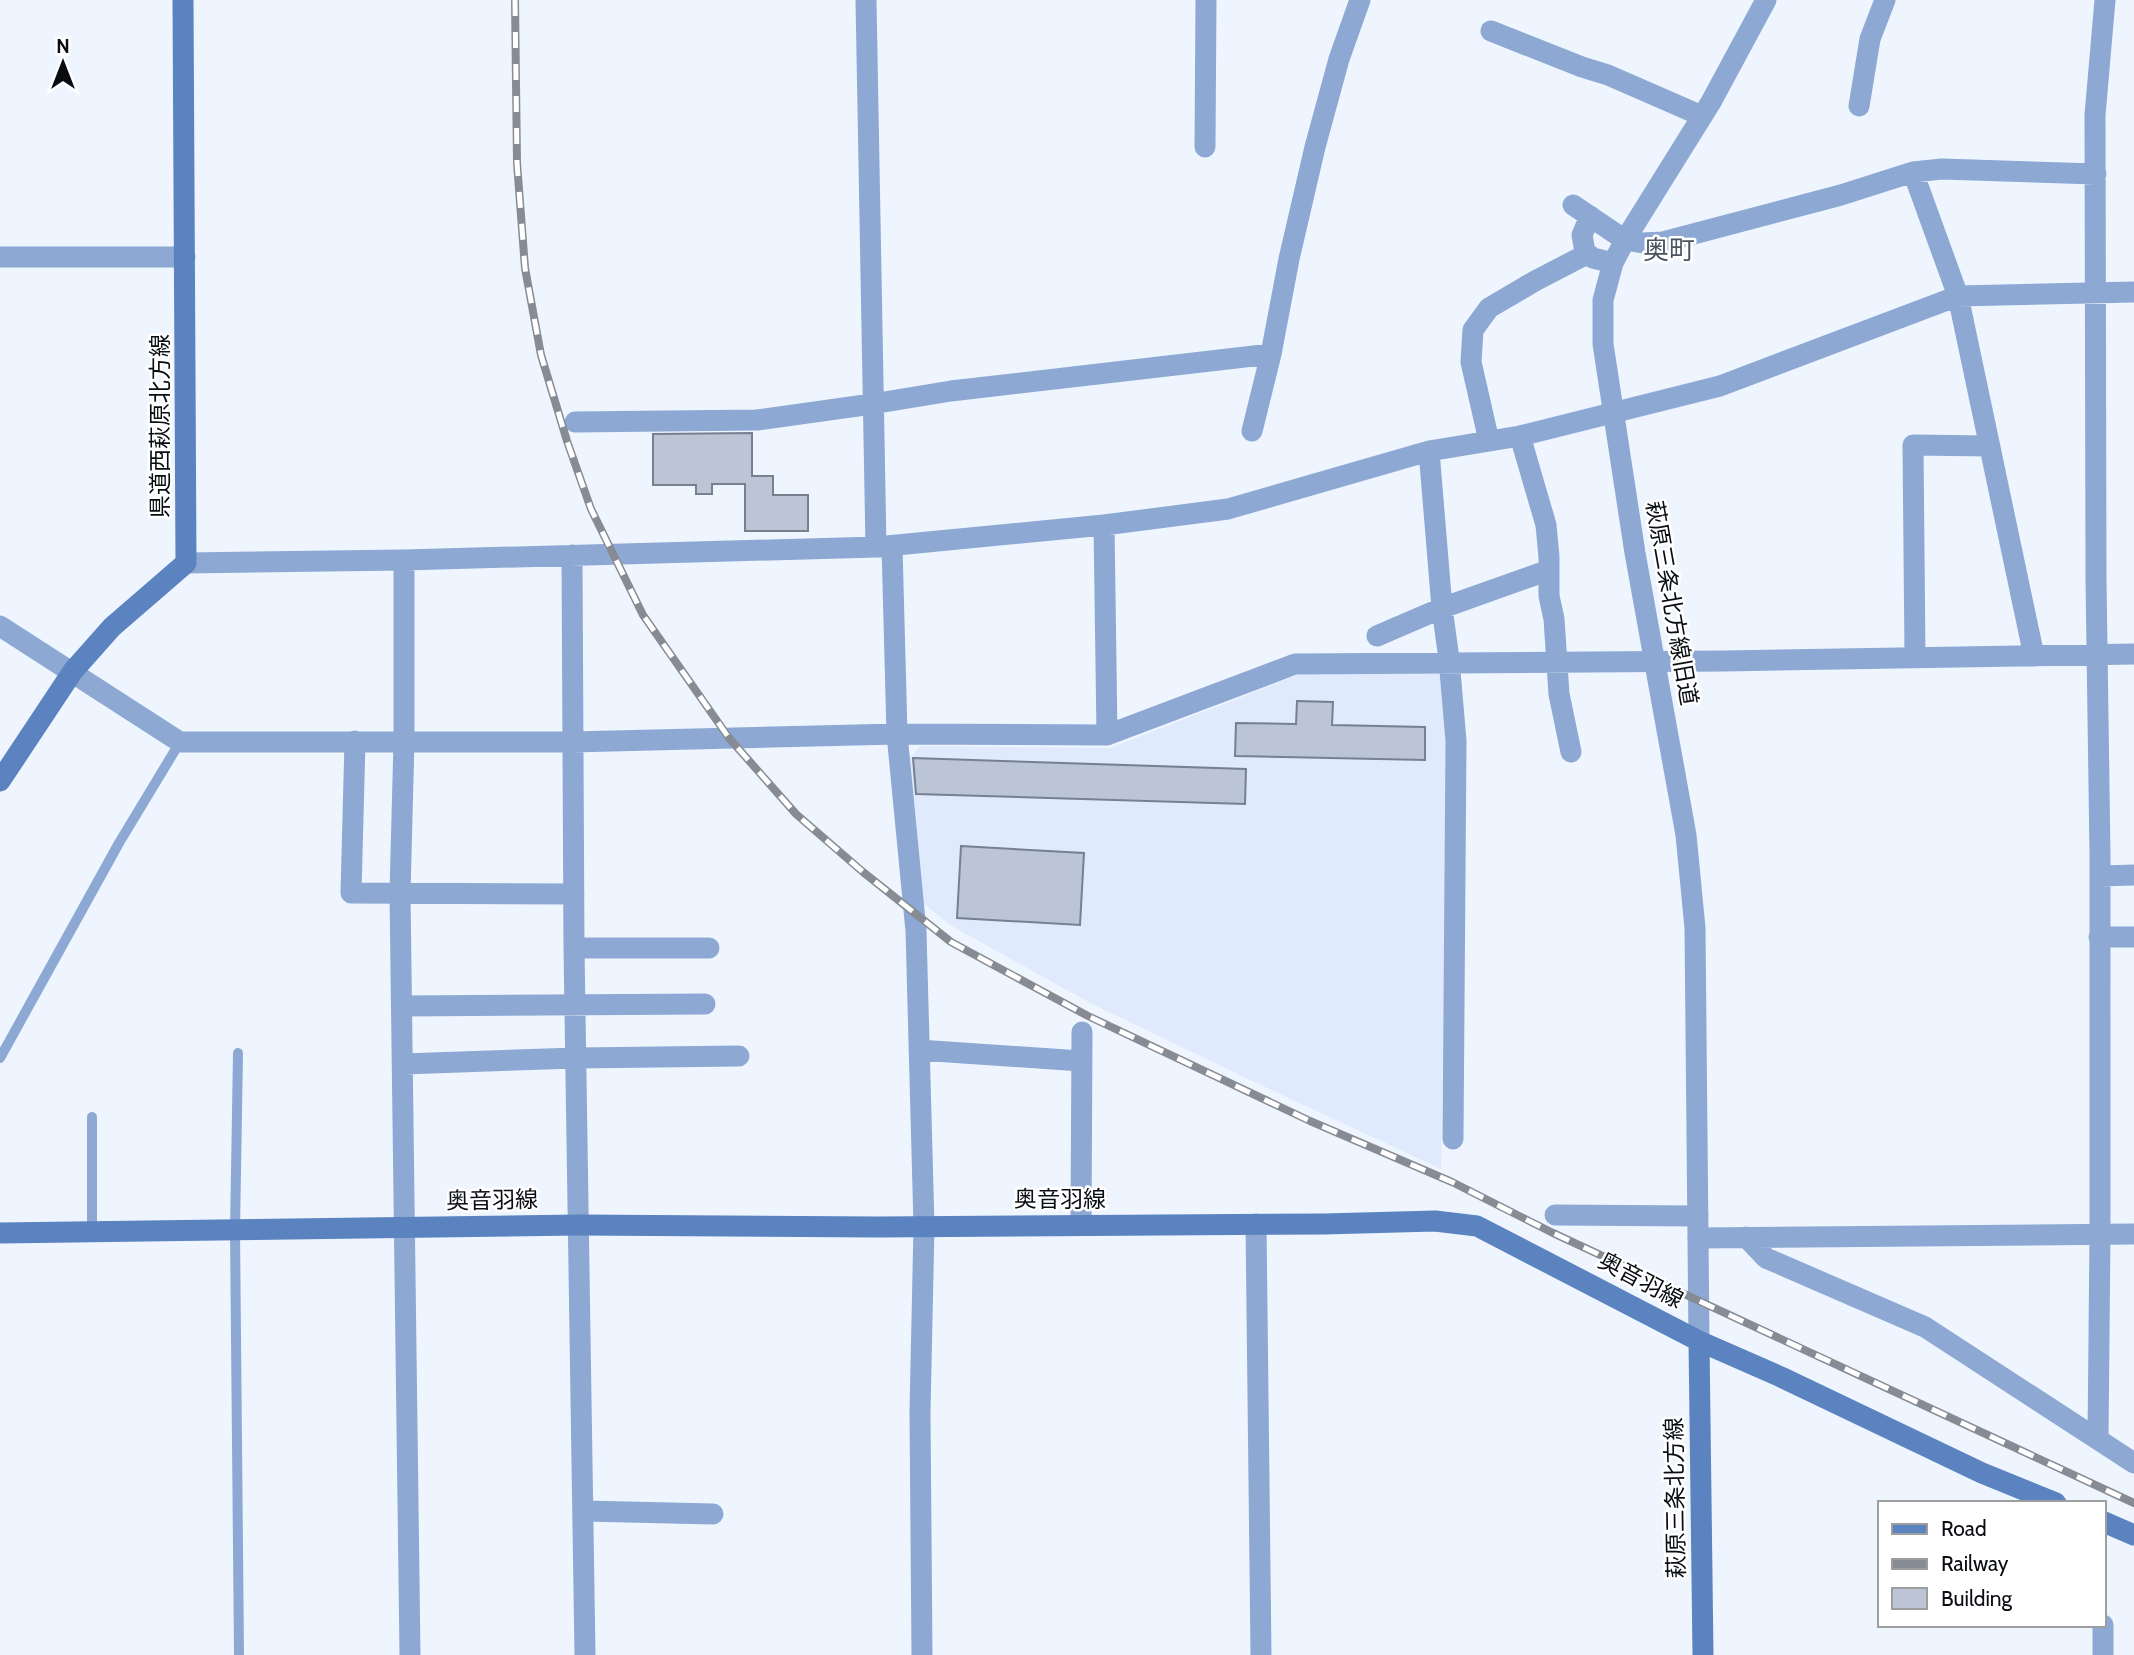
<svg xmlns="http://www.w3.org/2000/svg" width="2134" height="1655" font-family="Cabin,'Noto Sans JP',sans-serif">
	<rect width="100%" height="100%" fill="#eef5ff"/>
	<path fill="#dfebfd" d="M 1308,671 L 1444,671 L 1448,756 L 1441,1169 L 1265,1087 L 1090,1003 L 950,925 L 916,897 L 909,759 L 920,746 L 1110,748 Z"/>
	<path fill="#bbc5d5" stroke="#76808e" stroke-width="2" d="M 752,433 L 752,476 L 773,476 L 773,495 L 808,495 L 808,531 L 745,531 L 745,484 L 712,484 L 712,494 L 696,494 L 696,485 L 653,485 L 653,434 Z
		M 1297,701 L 1333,702 L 1332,725 L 1425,727 L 1425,760 L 1235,756 L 1236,723 L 1296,724 Z
		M 913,758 L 1246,769 L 1245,804 L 916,794 Z
		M 961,846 L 1084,853 L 1080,925 L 957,918 Z"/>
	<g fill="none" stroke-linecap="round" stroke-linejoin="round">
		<path stroke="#8da9d3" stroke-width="10" d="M 238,1053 L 235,1230 L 239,1655
			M 0,1058 L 119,843 L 180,742
			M 92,1117 L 92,1232"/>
		<path stroke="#8da9d3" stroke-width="21" d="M 866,0 L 876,547
			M 1491,31 L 1582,67 L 1608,75 L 1702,116
			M 1859,106 L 1870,39 L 1885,0
			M 1205,147 L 1206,0
			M 1913,172 L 1958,296 L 2034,656
			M 1573,205 L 1625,240 L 1643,243 L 1663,242 L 1841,195 L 1913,172 L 1942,169 L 2096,174
			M 1590,216 L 1582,235 L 1585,252 L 1593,258 L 1613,263
			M 0,257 L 185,257
			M 575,422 L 757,420 L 872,404 L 951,391 L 1271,354
			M 1252,431 L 1271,354 L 1289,259 L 1315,147 L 1339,59 L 1360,0
			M 1520,436 L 1546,525 L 1549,557 L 1549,596 L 1554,619 L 1559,694 L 1571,752
			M 1489,441 L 1471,362 L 1473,330 L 1489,308 L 1535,281 L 1587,254
			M 1429,451 L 1442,608 L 1449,659 L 1456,741 L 1453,1139
			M 1104,525 L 1107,735
			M 892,546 L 897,734 L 916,931 L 924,1226 L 920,1412 L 922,1655
			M 572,555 L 574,948 L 585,1655
			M 404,560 L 404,741 L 400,893 L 410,1655
			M 186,563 L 404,560 L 876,547 L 1104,525 L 1228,509 L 1429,451 L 1520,436 L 1720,386 L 1958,296 L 2134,292
			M 0,626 L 180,742 L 572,742 L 897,734 L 1107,735 L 1295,664 L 1725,661 L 2134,654
			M 1377,636 L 1442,608 L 1549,570
			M 1915,657 L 1913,445 L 1990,446
			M 355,741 L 351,893 L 574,894
			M 2100,876 L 2134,875
			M 2099,937 L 2134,937
			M 574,948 L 709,948
			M 402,1006 L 705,1004
			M 919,1050 L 1081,1061
			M 403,1064 L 576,1058 L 739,1056
			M 1555,1215 L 1698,1216
			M 1256,1224 L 1261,1655
			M 1081,1225 L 1082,1032
			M 1746,1237 L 1766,1258 L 1925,1327 L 2134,1463
			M 1698,1238 L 2134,1234
			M 2098,1438 L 2100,1234 L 2100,855 L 2096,579 L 2095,115 L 2105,0
			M 584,1511 L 713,1514
			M 2103,1625 L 2103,1655"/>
		<path stroke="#8da9d3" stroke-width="21" d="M 1699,1341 L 1695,928 L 1686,835 L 1635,553 L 1603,344 L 1603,300 L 1613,263 L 1625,240 L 1711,102 L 1766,0"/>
		<path stroke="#5a83c0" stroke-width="21" d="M 0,781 L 73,671 L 112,627 L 186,563 L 183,0
			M 0,1233 L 579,1225 L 878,1227 L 1324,1224 L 1435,1221 L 1477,1226 L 1699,1341 L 1781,1377 L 1982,1473 L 2056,1503
			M 1699,1341 L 1703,1655
			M 2104,1522 L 2134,1535"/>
		<defs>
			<path id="rail" d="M 515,0 L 517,163 L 525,268 L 541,355 L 567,441 L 591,509 L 643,615 L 729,738 L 796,814 L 863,872 L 951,942 L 1088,1016 L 1310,1121 L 1452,1182 L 1553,1233 L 2134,1503"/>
		</defs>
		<use href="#rail" stroke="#878c94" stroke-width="8"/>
		<use href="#rail" stroke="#fff" stroke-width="5" stroke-dasharray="16" stroke-linecap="butt"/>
	</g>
	<g text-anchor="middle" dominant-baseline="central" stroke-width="5" stroke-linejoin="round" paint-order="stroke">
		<g font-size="23" fill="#090c11" stroke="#fff">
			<text transform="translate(160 426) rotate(-90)">県道西萩原北方線</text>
			<text transform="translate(1672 603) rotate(80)">萩原三条北方線旧道</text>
			<text x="1060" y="1199">奥音羽線</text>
			<text transform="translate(492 1200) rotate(-1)">奥音羽線</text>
			<text transform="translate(1641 1280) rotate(28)">奥音羽線</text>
			<text transform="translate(1675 1498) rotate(-91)">萩原三条北方線</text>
		</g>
		<g font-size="26" fill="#4b5461" stroke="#fff">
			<text x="1669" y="250">奥町</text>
		</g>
	</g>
	<rect x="1878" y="1501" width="228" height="126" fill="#ffffff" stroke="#9d9ea0" stroke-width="2"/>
	<rect x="1892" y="1524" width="35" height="10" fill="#5a83c0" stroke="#9d9ea0" stroke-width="2"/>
	<text x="1941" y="1536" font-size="21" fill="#090c11">Road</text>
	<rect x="1892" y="1559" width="35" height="10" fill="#878c94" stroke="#9d9ea0" stroke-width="2"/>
	<text x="1941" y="1571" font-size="21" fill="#090c11">Railway</text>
	<rect x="1892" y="1588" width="35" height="21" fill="#bbc5d5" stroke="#9d9ea0" stroke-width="2"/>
	<text x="1941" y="1606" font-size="21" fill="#090c11">Building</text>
	<g transform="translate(63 63)" stroke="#ffffff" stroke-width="5" paint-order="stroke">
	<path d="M0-5L12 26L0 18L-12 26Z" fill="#090c11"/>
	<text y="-10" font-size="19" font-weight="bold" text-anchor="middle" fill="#090c11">N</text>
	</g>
</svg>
